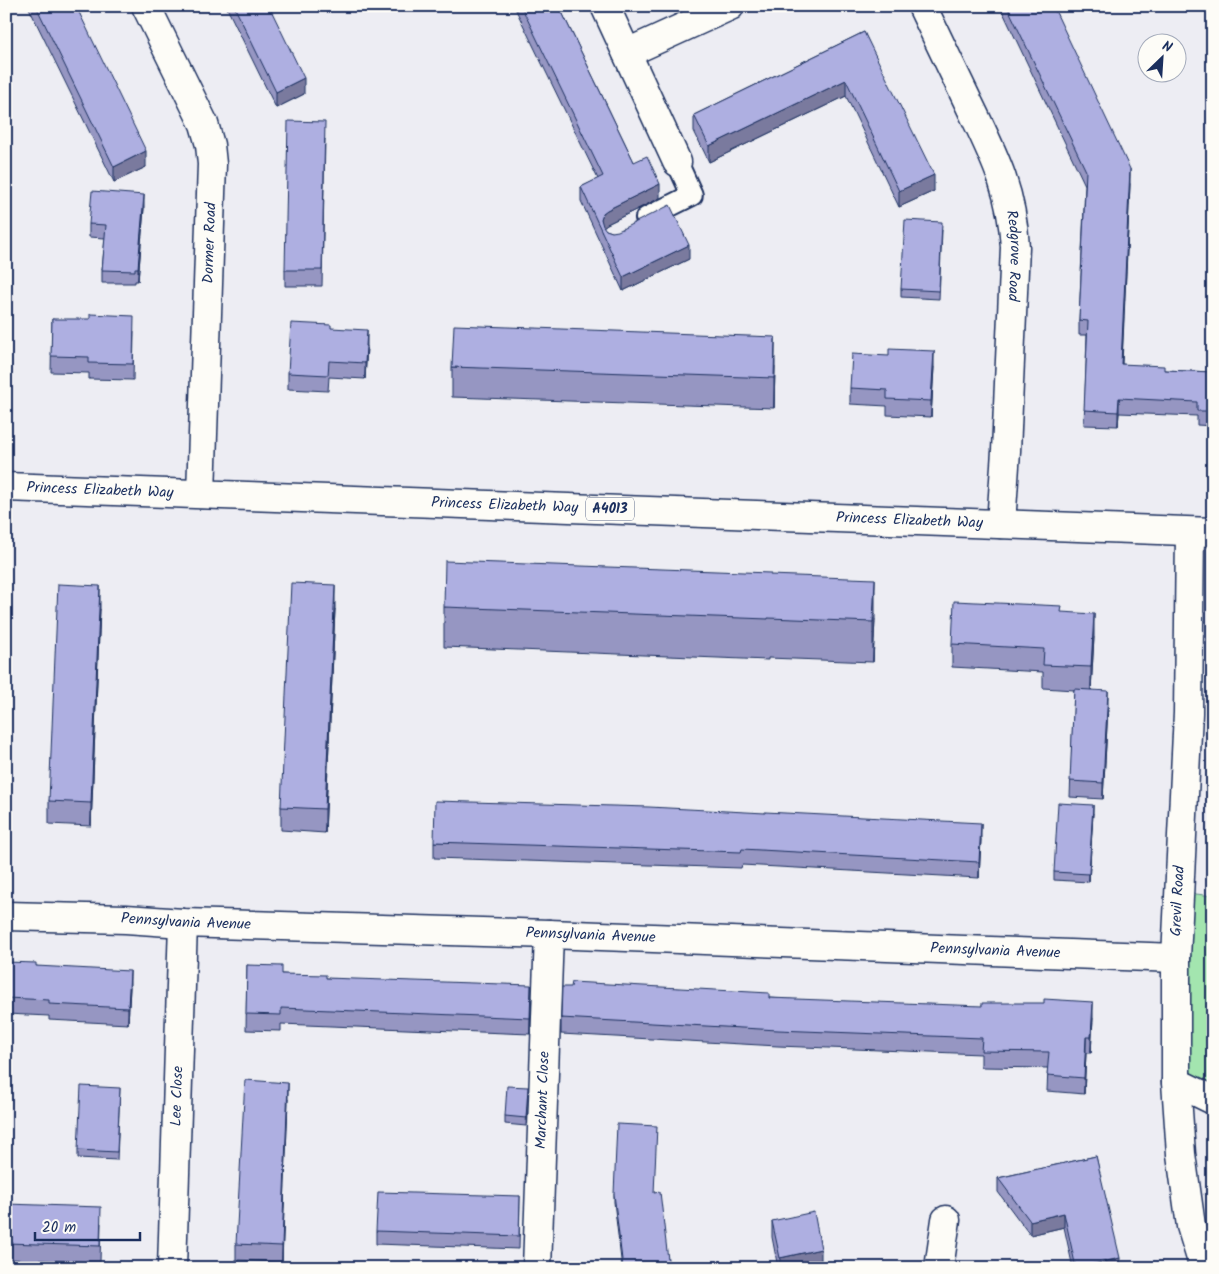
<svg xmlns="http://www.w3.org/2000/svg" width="1219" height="1274" font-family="Kalam,sans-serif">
	<rect width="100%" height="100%" fill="#ededf3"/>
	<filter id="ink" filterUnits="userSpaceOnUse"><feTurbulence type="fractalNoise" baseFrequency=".02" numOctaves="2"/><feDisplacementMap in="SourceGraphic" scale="10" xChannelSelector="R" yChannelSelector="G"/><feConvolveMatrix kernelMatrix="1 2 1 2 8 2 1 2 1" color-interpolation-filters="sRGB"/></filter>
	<g filter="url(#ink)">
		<path fill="#a3e5af" stroke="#5f8a86" d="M 1179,892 L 1213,896 L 1213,1100 L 1176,1082 Z"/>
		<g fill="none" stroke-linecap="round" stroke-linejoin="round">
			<defs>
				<path id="service" d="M 646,218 L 692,195 L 677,162"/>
				<g id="minor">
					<path d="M 146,6 L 204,124 L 210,145 L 212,164 L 201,494"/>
					<path d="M 605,6 L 677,162"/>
					<path id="s1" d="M 922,6 C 938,40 954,73 970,106 C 994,156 1012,190 1015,247 L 1006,451 L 1001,524"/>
					<path d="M 627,53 L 730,6"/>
					<path id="s2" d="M 6,916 L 126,919 L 183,923 L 549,934 L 1176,958"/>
					<path d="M 1176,1082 L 1213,1100"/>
					<path id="s3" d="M 172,1268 L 183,923"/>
					<path id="s4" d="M 537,1268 L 549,934"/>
					<path d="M 939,1268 L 946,1220"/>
				</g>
				<path id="tertiary" d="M 1190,532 L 1188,713 L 1176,958 L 1176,1082 L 1181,1154 L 1191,1226 L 1204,1268"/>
				<g id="primary">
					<path id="s5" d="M 6,487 L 1213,532"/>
				</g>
			</defs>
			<use href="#service" stroke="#1b2f5e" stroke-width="24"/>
			<use href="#minor" stroke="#1b2f5e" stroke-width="31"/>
			<use href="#tertiary" stroke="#1b2f5e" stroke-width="31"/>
			<use href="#primary" stroke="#1b2f5e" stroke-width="31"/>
			<use href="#service" stroke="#fdfcf7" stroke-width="20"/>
			<use href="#minor" stroke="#fdfcf7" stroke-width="28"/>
			<use href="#tertiary" stroke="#fdfcf7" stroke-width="28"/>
			<use href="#primary" stroke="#fdfcf7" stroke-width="28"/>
		</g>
		<path fill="#9696c2" stroke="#1b2f5e" d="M 28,6 L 76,6 L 146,167 L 114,182 Z
			M 226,6 L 269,6 L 304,94 L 276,108 Z
			M 514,6 L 559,6 L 634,162 L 660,198 L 607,224 L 603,227 L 606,230 L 689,259 L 623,291 L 581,201 L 581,187 L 598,179 Z
			M 1000,6 L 1053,6 L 1130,184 L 1122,364 L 1164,370 L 1213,372 L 1213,426 L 1197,425 L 1197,416 L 1119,413 L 1118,426 L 1084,425 L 1087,335 L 1079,335 L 1079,320 L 1085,185 Z
			M 864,32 L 934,191 L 899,207 L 846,96 L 709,162 L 694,131 L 694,115 Z
			M 325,139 L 322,286 L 285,286 L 285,270 Z
			M 144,208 L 138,281 L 135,281 L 135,283 L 102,283 L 102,270 L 105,238 L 89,237 L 89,224 Z
			M 942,230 L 939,299 L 901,297 L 901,289 Z
			M 52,319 L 134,332 L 133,380 L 89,379 L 89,373 L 51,372 Z
			M 331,328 L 367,346 L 365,379 L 329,377 L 328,391 L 288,389 L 288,373 Z
			M 452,367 L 775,367 L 774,408 L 452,397 Z
			M 934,367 L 931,417 L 887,415 L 887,406 L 850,404 L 850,388 Z
			M 770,575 L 875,619 L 873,662 L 768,658 L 768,660 L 444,647 L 444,607 Z
			M 100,609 L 91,826 L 49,824 L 49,801 Z
			M 335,609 L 325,833 L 281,830 L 281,807 Z
			M 1062,613 L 1094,637 L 1091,690 L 1108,707 L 1103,799 L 1070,797 L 1074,690 L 1043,688 L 1043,672 L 952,667 L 952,644 Z
			M 1093,813 L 1089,882 L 1054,880 L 1054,872 Z
			M 981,839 L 979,878 L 742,865 L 741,868 L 434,858 L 434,842 Z
			M 6,962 L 36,966 L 130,987 L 128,1024 L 49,1020 L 49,1016 L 6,1014 Z
			M 247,965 L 282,974 L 326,978 L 531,1001 L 530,1034 L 281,1024 L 281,1031 L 246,1030 Z
			M 769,998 L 1093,1018 L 1091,1053 L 1086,1053 L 1084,1094 L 1047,1091 L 1048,1068 L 981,1067 L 981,1054 L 778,1046 L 561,1034 L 561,1018 Z
			M 528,1087 L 526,1126 L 505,1124 L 505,1116 Z
			M 120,1088 L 117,1160 L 78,1158 L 78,1150 Z
			M 288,1099 L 282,1262 L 236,1260 L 236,1244 Z
			M 1096,1156 L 1120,1268 L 1073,1268 L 1064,1227 L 1030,1235 L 998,1192 L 998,1178 Z
			M 655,1193 L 669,1268 L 622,1268 L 614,1202 L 614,1194 Z
			M 520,1196 L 519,1249 L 376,1244 L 376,1231 Z
			M 6,1204 L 101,1223 L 100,1262 L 6,1259 Z
			M 772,1221 L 821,1265 L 810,1268 L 778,1268 L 772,1237 Z"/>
		<path fill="#7a7a9e" stroke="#1b2f5e" d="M 304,78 L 304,94 L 276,108 L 276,92 Z
			M 846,80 L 846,96 L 709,162 L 709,146 Z
			M 146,151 L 146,167 L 114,182 L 114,167 Z
			M 1130,169 L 1130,184 L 1121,378 L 1121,364 Z
			M 934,175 L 934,191 L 899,207 L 899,191 Z
			M 660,184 L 660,198 L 607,224 L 603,227 L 602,232 L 601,219 L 603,213 L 607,210 Z
			M 144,195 L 144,208 L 138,281 L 138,268 Z
			M 689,245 L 689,259 L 623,291 L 623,277 Z
			M 367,330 L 367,346 L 365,379 L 365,363 Z
			M 775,337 L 775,367 L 774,408 L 774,378 Z
			M 934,351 L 934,367 L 931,417 L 931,401 Z
			M 1119,398 L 1119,413 L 1118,426 L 1118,412 Z
			M 875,579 L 875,619 L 873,662 L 873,622 Z
			M 335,585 L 335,609 L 325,833 L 325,809 Z
			M 100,586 L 100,609 L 91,826 L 91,803 Z
			M 1094,614 L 1094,637 L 1091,691 L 1091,667 Z
			M 1108,691 L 1108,707 L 1103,799 L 1103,783 Z
			M 1093,805 L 1093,813 L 1089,882 L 1089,874 Z
			M 981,823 L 981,839 L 979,878 L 979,862 Z
			M 130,971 L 130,987 L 128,1024 L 128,1008 Z
			M 531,985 L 531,1001 L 530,1034 L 530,1018 Z
			M 1093,1002 L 1093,1018 L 1091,1053 L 1091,1037 Z
			M 1086,1037 L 1086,1053 L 1084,1094 L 1084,1078 Z
			M 288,1083 L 288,1099 L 282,1262 L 282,1246 Z
			M 1064,1213 L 1064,1227 L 1030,1235 L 1030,1221 Z
			M 821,1249 L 821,1265 L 810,1268 L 780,1268 L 780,1258 Z
			M 1120,1258 L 1120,1268 L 1077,1268 Z"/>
		<path fill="#aeafe1" stroke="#1b2f5e" d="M 36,6 L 76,6 L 146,151 L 114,167 Z
			M 234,6 L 269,6 L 304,78 L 276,92 Z
			M 521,6 L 559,6 L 634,162 L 647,156 L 660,184 L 607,210 L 603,213 L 601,219 L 603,226 L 606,230 L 612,232 L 618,231 L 670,205 L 689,245 L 623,277 L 581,187 L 603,176 Z
			M 1007,6 L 1053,6 L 1130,169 L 1121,364 L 1164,366 L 1164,370 L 1213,372 L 1213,411 L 1197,411 L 1197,402 L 1119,398 L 1118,412 L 1084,410 L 1088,321 L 1079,320 L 1086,171 Z
			M 864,32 L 934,175 L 899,191 L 846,80 L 709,146 L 694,115 Z
			M 288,121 L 325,122 L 322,270 L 285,270 Z
			M 92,191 L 144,195 L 138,268 L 135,268 L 135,271 L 102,270 L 106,225 L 89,224 Z
			M 905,220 L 942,222 L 939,291 L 901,289 Z
			M 90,314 L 134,316 L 133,364 L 89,363 L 89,357 L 51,356 L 52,319 L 90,319 Z
			M 291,323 L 331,325 L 331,328 L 367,330 L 365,363 L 329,361 L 328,375 L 288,373 Z
			M 454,325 L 775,337 L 774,378 L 452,367 Z
			M 889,349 L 934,351 L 931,401 L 887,399 L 887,390 L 850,388 L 852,354 L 889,356 Z
			M 445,561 L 770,573 L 770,575 L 875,579 L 873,622 L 768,618 L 768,619 L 444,607 Z
			M 291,583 L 335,585 L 325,809 L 281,807 Z
			M 58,584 L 100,586 L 91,803 L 49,801 Z
			M 954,601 L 1062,606 L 1061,612 L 1094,614 L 1091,667 L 1043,665 L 1044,649 L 952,644 Z
			M 1074,689 L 1108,691 L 1103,783 L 1070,781 Z
			M 435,801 L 649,807 L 765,813 L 765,812 L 981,823 L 979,862 L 742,849 L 741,852 L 434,842 Z
			M 1058,803 L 1093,805 L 1089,874 L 1054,872 Z
			M 6,962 L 36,963 L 36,966 L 130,971 L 128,1008 L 49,1004 L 49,1000 L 6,998 Z
			M 247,965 L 282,966 L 282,974 L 326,975 L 326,978 L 531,985 L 530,1018 L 281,1008 L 281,1015 L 246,1014 Z
			M 572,982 L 769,993 L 769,998 L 982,1006 L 982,1003 L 1044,1003 L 1044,999 L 1093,1002 L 1091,1037 L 1086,1037 L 1084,1078 L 1047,1075 L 1049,1052 L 981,1051 L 982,1038 L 778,1030 L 561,1018 L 562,987 L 571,987 Z
			M 245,1080 L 288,1083 L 282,1246 L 236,1244 Z
			M 81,1086 L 120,1088 L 117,1152 L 78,1150 Z
			M 507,1086 L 528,1087 L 526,1118 L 505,1116 Z
			M 617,1124 L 657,1126 L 654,1193 L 660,1192 L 669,1268 L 623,1268 L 614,1194 Z
			M 1096,1156 L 1120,1258 L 1076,1268 L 1064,1213 L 1030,1221 L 998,1178 Z
			M 378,1192 L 520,1196 L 519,1236 L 376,1231 Z
			M 6,1204 L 101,1207 L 100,1246 L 6,1243 Z
			M 814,1212 L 821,1249 L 780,1258 L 772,1221 Z"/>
	</g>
	<g text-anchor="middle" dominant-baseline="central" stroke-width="5" stroke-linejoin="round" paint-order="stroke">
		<rect fill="#fdfcf7" stroke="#5f6c8c" stroke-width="1" x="586" y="497.5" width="48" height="23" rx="4"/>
		<g font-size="14" font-weight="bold" fill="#1b2f5e">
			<text x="610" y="509">A4013</text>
		</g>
		<g font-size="15" fill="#1b2f5e" stroke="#fdfcf7">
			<text transform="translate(210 243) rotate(-88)">Dormer Road</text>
			<text stroke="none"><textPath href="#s1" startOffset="269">Redgrove Road</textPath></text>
			<text stroke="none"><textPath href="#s5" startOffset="94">Princess Elizabeth Way</textPath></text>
			<text stroke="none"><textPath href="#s5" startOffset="499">Princess Elizabeth Way</textPath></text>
			<text stroke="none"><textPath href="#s5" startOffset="904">Princess Elizabeth Way</textPath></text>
			<text transform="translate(1178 901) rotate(-87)">Grevil Road</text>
			<text stroke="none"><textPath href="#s2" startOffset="180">Pennsylvania Avenue</textPath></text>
			<text stroke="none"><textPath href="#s2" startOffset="585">Pennsylvania Avenue</textPath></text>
			<text stroke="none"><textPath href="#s2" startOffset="990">Pennsylvania Avenue</textPath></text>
			<text stroke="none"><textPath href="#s3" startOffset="172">Lee Close</textPath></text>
			<text stroke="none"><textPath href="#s4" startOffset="168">Marchant Close</textPath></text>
		</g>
	</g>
	<rect width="1219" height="1274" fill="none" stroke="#fdfcf7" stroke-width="25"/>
	<rect x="12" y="12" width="1194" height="1249" fill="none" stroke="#1b2f5e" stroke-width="2" filter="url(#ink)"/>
	<g transform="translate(1162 58) rotate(25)"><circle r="24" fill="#fdfcf7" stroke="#a3aaba"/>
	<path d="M0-4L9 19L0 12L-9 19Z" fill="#1b2f5e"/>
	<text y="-8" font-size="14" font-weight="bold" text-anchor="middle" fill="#1b2f5e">N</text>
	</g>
	<path d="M35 1232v8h105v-8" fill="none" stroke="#1b2f5e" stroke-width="2.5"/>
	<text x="42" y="1232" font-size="15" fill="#1b2f5e" stroke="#fdfcf7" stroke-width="4" paint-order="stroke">20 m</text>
</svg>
